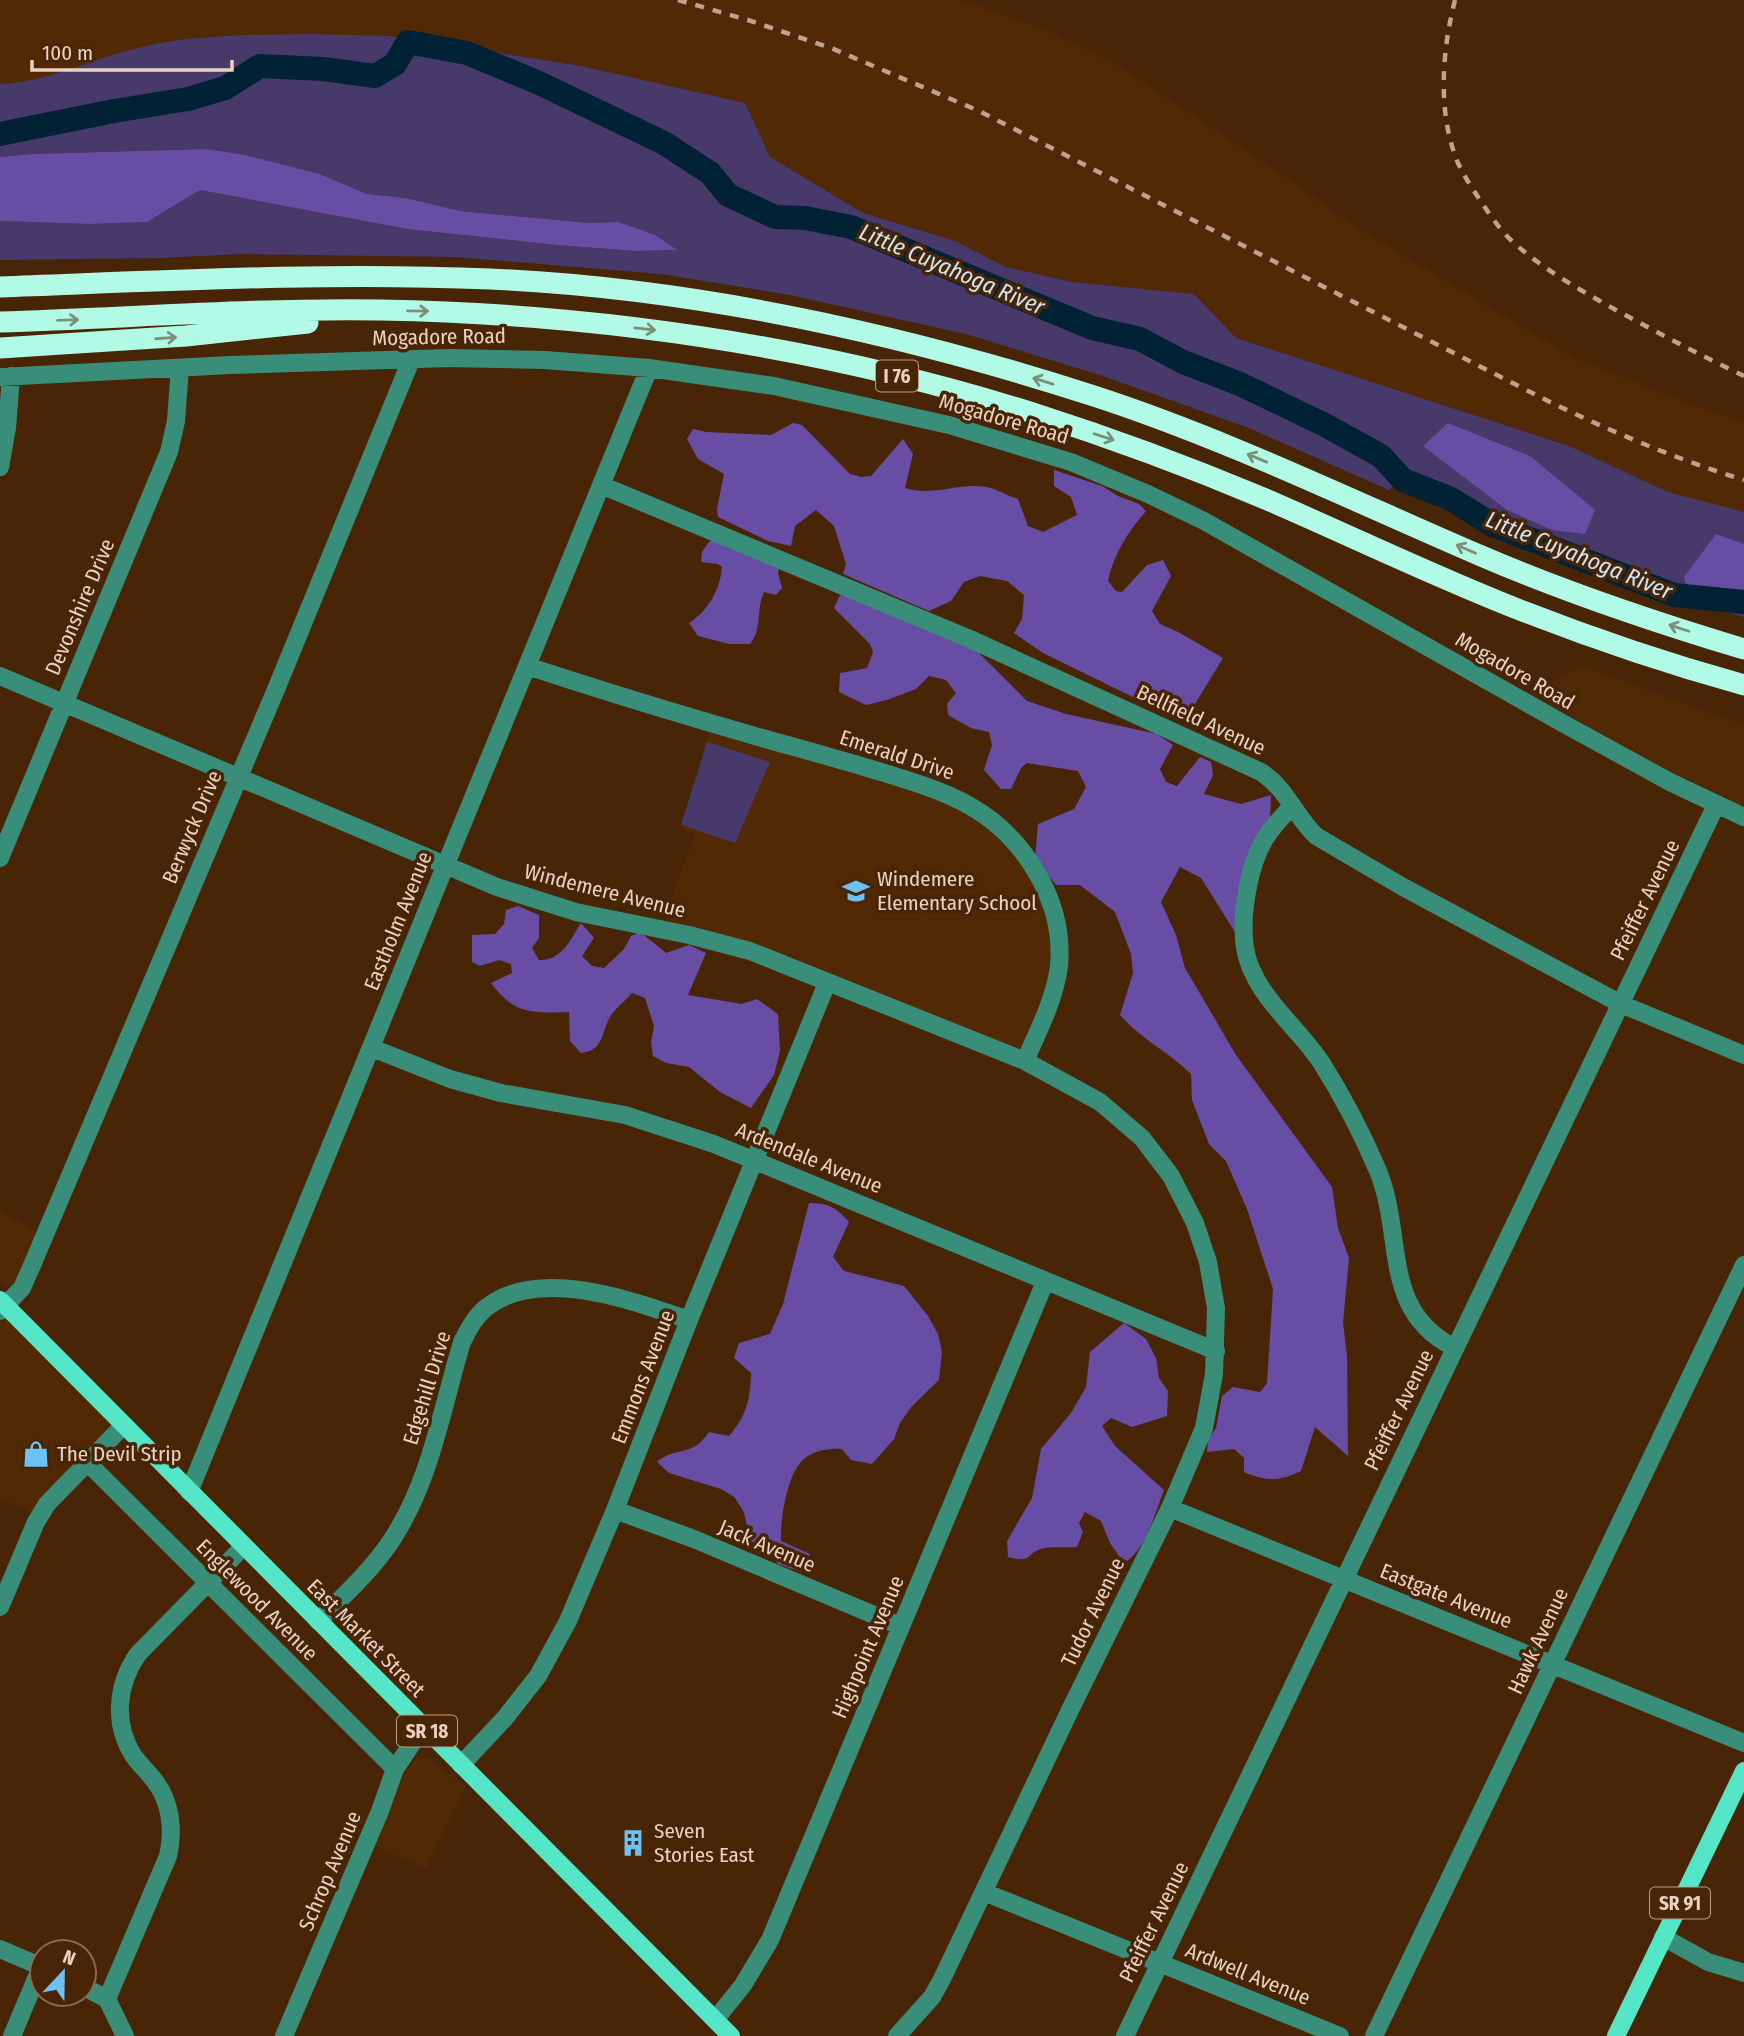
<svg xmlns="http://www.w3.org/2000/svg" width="1744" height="2036" font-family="'Fira Sans Condensed',sans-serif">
	<rect width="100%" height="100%" fill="#492508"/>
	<path fill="#522905" d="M 0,0 L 961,0 L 1049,31 L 1122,67 L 1288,178 L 1342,218 L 1573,357 L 1687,403 L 1744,422 L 1744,512 L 1668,492 L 1569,446 L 1236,338 L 1194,294 L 1072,282 L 1006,267 L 955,241 L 863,213 L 770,157 L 745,103 L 581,66 L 390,36 L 309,34 L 208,36 L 134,49 L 26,83 L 0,84 Z
		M 1583,666 L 1744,725 L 1744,806 L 1665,768 L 1528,692 Z
		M 709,731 L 921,792 L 960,808 L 997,831 L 1028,871 L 1047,913 L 1052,951 L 1047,990 L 1020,1051 L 785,954 L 669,922 L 666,912 L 695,834 L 683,829 Z
		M 0,1210 L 41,1235 L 15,1287 L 4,1286 L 0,1282 Z
		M 0,1300 L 124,1425 L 40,1516 L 0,1499 Z
		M 417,1758 L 429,1758 L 466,1786 L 426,1869 L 375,1846 L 405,1774 Z"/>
	<path fill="#48396b" d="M 309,34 L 390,36 L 581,66 L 745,103 L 770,157 L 863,213 L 955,241 L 1006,267 L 1072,282 L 1194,294 L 1236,338 L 1569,446 L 1668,492 L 1744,512 L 1744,617 L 1635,587 L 1516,541 L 1395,485 L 1389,490 L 1249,428 L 1100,375 L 966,334 L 790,295 L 661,274 L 455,257 L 241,254 L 159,258 L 0,260 L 0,221 L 89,224 L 147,222 L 200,190 L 407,229 L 557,245 L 635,251 L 675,250 L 618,222 L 589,223 L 460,211 L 406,198 L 367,194 L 320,174 L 245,155 L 207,149 L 33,154 L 0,157 L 0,84 C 47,82 89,60 134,49 C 191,34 250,35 309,34 Z
		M 707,742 L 770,762 L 735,843 L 681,825 Z"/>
	<path fill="#684da5" d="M 207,149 L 245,155 L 320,174 L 367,194 L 406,198 L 460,211 L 589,223 L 618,222 L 655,235 L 677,250 L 635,251 L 557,245 L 407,229 L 200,190 L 147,222 L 89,224 L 0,221 L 0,157 L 33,154 Z
		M 793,423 L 802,425 L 850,474 L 861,477 L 871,476 L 903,439 L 913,454 L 905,488 C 931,497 960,482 987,487 C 997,489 1008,496 1018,499 L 1028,526 L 1043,532 L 1077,515 L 1071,497 L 1054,486 L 1054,470 L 1102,486 L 1118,496 L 1139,504 L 1146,511 C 1128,532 1114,553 1108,581 L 1116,591 L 1122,592 L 1147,565 L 1163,560 L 1171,576 L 1152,611 L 1160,624 L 1178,632 L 1223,658 L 1184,722 L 1043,653 L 1014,633 L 1022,619 L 1024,595 L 1007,581 L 980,576 L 964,582 L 951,601 L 929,611 L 843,574 L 846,564 L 834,526 L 816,510 L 795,526 L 791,546 L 768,541 L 718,517 L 717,509 L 724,474 L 698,459 L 687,439 L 693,429 L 706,432 L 771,435 Z
		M 1448,423 L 1530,456 L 1595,510 L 1585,534 L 1552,530 L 1507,510 L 1423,446 Z
		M 1716,534 L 1744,544 L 1744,613 L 1690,600 L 1684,577 Z
		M 713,536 L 780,565 L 778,573 L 782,588 L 776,595 L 764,592 C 756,609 762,630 750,644 L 729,644 L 698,636 L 689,623 C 708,611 720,590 722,567 L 718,564 L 701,562 L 702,552 Z
		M 840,595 L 857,598 L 976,650 L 1027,701 L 1066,714 L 1157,734 L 1173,745 L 1160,769 L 1166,782 L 1177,786 L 1200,757 L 1211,762 L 1213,775 L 1204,794 L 1241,804 L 1271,795 L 1270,822 L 1238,937 L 1201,878 L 1180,867 L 1161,902 L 1176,935 L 1185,968 L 1236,1055 L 1332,1187 L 1338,1228 L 1349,1258 L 1343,1323 L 1347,1356 L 1348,1456 L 1315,1427 L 1301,1471 C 1280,1481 1267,1482 1244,1472 L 1244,1458 L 1234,1449 L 1207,1452 L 1208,1439 L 1216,1428 L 1222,1396 L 1233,1387 L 1260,1392 L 1267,1383 L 1273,1289 L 1247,1209 L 1226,1161 L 1209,1144 L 1192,1100 L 1191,1074 C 1168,1051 1143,1041 1120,1015 L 1133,973 L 1131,954 L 1115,912 L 1080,885 L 1056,885 L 1035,859 L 1038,824 L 1074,809 L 1086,787 L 1078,771 L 1027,763 L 1021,768 L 1011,789 L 1001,789 L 984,770 L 992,745 L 989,732 L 971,728 L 948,715 L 947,704 L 956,693 L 946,680 L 929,676 L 916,689 L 887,700 L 866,705 L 839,692 L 840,673 L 867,668 L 873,652 L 870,644 L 834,608 Z
		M 518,906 L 539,915 L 539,938 L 532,948 L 539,960 C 562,961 570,940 581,923 L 594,938 L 582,956 L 592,966 L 604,968 L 624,949 L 631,936 L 640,932 L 666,953 L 689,945 L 706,953 L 688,995 L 742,1004 L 757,999 L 778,1014 L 780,1051 L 774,1075 L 751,1108 L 720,1092 L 689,1067 L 666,1063 L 653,1056 L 651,1042 L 654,1026 L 645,998 L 632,993 C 626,1000 617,1007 612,1014 C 600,1031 606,1050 581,1053 L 570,1041 L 569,1012 C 533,1013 514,1015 491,983 L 512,973 L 511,964 L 499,960 L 480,966 L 472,962 L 472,935 L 495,934 L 504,924 L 506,910 Z
		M 809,1203 C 828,1203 836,1207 849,1222 L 833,1257 L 844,1271 L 904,1286 L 928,1316 L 938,1334 L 942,1352 L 939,1380 L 912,1406 L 900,1423 L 894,1439 L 872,1464 L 851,1460 L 842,1449 C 830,1448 816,1450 805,1458 C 787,1472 780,1520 781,1541 L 810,1554 L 801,1572 L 778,1564 L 763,1546 L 750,1541 L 744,1512 L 734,1497 L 721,1489 L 669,1473 L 657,1462 C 675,1446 692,1458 709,1432 L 729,1436 C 747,1415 750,1400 751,1373 L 734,1358 L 739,1343 L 770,1334 L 783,1304 Z
		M 1124,1323 L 1146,1339 L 1156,1358 L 1159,1378 L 1168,1391 L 1167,1416 L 1132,1427 L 1111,1418 L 1102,1426 L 1115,1446 L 1164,1490 C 1155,1513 1146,1550 1124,1563 L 1110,1543 L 1101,1521 L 1085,1512 L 1079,1523 L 1083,1532 L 1077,1547 C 1067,1548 1051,1546 1041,1549 C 1024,1555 1033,1563 1008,1557 L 1007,1541 L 1032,1498 L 1041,1449 L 1071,1413 L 1086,1387 L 1090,1352 Z"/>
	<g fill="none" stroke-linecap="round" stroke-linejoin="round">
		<path stroke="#002234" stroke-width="24" d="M 0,134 L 114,111 L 188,99 L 225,88 L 260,66 L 323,69 L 375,76 L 395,64 L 408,42 L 467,53 L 539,83 L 664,143 L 710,173 L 728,195 L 775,217 L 805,218 L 851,227 L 1092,328 L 1140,339 L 1183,362 L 1240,384 L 1325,425 L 1381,456 L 1403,480 L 1451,499 L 1493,525 L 1674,595 L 1744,602"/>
		<path stroke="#398e7a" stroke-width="18" d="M 0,377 L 230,365 L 449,358 L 545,360 L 649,368 L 774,386 L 949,425 L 1071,462 L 1148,494 L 1204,521 L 1566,725 L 1670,782 L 1744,817
			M 0,467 L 7,428 L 11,376
			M 601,485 L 970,639 L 1261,772 C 1289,791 1293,814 1316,836 L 1403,887 L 1621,1004 L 1744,1055
			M 527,666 C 609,693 692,718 776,742 C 810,751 844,761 878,771 C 947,792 1000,808 1038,875 C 1054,903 1062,933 1059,966 C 1055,999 1038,1031 1025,1061
			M 0,676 L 497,887 L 576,912 L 689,935 L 750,951 L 1025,1061 L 1100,1102 L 1142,1138 L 1171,1176 L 1195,1223 L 1208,1262 L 1216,1308 L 1214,1374 L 1204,1428 L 1170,1508 L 1071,1708 L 942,1979 L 932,1997 L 897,2036
			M 1292,806 C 1284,815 1275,824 1268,834 C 1249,861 1240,915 1245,948 C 1252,993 1297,1026 1321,1062 C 1343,1097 1362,1133 1378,1171 C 1405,1237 1380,1311 1455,1348
			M 0,858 L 169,452 L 176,421 L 180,368
			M 372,1048 L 450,1079 L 501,1093 L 625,1115 L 714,1144 L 1216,1351
			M 0,1311 L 22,1288 L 33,1263 L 277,687 L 411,360
			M 88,1463 L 395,1769
			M 189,1492 L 649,368
			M 1170,1508 L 1744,1743
			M 615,1510 L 694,1539 L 900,1626
			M 0,1607 L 36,1522 L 47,1504 L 124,1425
			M 318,1621 C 345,1595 373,1569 393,1538 C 431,1479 442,1408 462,1342 C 469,1329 475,1316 487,1307 C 540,1266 633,1301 689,1320
			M 461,1765 L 505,1718 L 538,1676 L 568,1621 L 615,1510 L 689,1320 L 827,983
			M 984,1892 L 1340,2036
			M 1663,1937 L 1708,1962 L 1744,1973
			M 0,1949 L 42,1967
			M 84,1987 L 107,1999 L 125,2036
			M 107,1999 L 168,1856 C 174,1831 171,1801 154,1780 C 147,1771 139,1764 133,1755 C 113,1723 117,1684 138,1654 L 244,1546
			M 715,2020 L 743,1985 L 770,1940 L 1045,1282
			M 12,2036 L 41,1967
			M 284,2036 L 380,1811 L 395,1769 L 423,1727
			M 1125,2036 L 1716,805
			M 1374,2036 L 1744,1265"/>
		<path stroke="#54e6c6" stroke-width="18" d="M 0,1300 L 731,2036
			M 1616,2036 L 1744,1771"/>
		<path stroke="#b1fbe6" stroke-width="21" d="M 0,287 C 163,281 326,272 490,279 C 694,288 899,333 1094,396 C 1226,439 1351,500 1479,555 C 1565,592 1654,622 1744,649
			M 0,322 C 127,318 254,308 381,310 C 601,314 822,347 1033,413 C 1111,438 1187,466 1263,498 C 1349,535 1433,576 1520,610 C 1594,639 1668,664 1744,685
			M 0,348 L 186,336 L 308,323"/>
		<path stroke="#bea390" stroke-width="4.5" stroke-dasharray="9 9" stroke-linecap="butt" d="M 678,0 L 748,20 L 831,48 L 979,111 L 1548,401 C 1612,432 1676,459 1744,480
			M 1455,0 C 1442,51 1437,113 1458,163 C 1464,176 1472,188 1480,200 C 1490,215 1500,230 1513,242 C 1544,270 1580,290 1616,310 C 1658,333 1700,355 1744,376"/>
	</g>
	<defs><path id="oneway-shaft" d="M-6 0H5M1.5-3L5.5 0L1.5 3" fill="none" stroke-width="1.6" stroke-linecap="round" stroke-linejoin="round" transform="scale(1.75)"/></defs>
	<g stroke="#7d9077">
		<use href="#oneway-shaft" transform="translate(418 311) rotate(1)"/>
		<use href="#oneway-shaft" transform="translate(68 320) rotate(-2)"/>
		<use href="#oneway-shaft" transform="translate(645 329) rotate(6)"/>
		<use href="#oneway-shaft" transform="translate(166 338) rotate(-4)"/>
		<use href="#oneway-shaft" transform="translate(1043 381) rotate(-163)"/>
		<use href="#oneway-shaft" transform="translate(1104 437) rotate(18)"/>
		<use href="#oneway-shaft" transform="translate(1257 458) rotate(-157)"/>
		<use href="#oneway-shaft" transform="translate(1466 549) rotate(-156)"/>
		<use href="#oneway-shaft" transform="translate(1679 628) rotate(-162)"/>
	</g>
	<defs>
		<symbol id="school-bare" viewBox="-9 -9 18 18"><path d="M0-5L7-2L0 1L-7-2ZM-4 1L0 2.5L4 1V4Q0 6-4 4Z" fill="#6dc2f3" stroke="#492508" stroke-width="2.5" paint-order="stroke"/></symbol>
		<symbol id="shop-bare" viewBox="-9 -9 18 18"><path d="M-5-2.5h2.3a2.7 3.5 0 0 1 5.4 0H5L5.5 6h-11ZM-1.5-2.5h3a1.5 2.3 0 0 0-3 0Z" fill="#6dc2f3" stroke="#492508" stroke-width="2.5" paint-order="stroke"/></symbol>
		<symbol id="building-bare" viewBox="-9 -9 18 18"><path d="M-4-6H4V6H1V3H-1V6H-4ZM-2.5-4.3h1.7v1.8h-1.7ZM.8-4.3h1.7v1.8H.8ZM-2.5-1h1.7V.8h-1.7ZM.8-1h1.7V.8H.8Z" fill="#6dc2f3" stroke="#492508" stroke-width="2.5" paint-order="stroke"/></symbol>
	</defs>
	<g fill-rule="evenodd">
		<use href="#school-bare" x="837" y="872" width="38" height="38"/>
		<use href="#shop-bare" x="17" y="1435" width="38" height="38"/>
		<use href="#building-bare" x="614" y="1824" width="38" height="38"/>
	</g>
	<g text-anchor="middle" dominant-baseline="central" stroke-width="7" stroke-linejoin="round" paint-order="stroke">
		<g fill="#492508" stroke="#ba9e8b" stroke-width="2">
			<rect x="876" y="360.5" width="42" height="31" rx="5"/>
			<rect x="397" y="1715.5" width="60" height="31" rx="5"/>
			<rect x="1650" y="1887.5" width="60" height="31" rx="5"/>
		</g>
		<g font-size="19" font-weight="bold" fill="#ead2c3">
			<text x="897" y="376">I 76</text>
			<text x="427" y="1731">SR 18</text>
			<text x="1680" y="1903">SR 91</text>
		</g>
		<g font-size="21" fill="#ead2c3" stroke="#492508">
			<text transform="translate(439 337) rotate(-1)">Mogadore Road</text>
			<text transform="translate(1004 419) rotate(16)">Mogadore Road</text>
			<text transform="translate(80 607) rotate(-67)">Devonshire Drive</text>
			<text transform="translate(1515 671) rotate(30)">Mogadore Road</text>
			<text transform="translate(1201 720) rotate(25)">Bellfield Avenue</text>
			<text transform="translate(897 755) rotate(18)">Emerald Drive</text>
			<text transform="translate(192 827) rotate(-67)">Berwyck Drive</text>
			<text transform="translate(605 891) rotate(14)">Windemere Avenue</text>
			<text transform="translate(1645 900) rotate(-64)">Pfeiffer Avenue</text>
			<text transform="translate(398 921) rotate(-68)">Eastholm Avenue</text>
			<text transform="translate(809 1158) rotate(22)">Ardendale Avenue</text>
			<text transform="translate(643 1377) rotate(-69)">Emmons Avenue</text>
			<text transform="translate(427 1388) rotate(-73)">Edgehill Drive</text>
			<text transform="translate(1399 1410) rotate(-64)">Pfeiffer Avenue</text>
			<text transform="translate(767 1546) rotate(23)">Jack Avenue</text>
			<text transform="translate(1446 1596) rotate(22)">Eastgate Avenue</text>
			<text transform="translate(257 1600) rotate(45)">Englewood Avenue</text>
			<text transform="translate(1093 1612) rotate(-64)">Tudor Avenue</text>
			<text transform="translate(366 1638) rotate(45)">East Market Street</text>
			<text transform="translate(1538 1641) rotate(-65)">Hawk Avenue</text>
			<text transform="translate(868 1647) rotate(-67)">Highpoint Avenue</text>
			<text transform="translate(330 1871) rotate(-67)">Schrop Avenue</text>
			<text transform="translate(1154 1922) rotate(-64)">Pfeiffer Avenue</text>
			<text transform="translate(1248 1974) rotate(22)">Ardwell Avenue</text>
		</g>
		<g font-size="21" fill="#ead2c3" stroke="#492508" text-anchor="start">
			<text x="877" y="879">Windemere<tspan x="877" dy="24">Elementary School</tspan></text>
			<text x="57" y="1454">The Devil Strip</text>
			<text x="654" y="1831">Seven<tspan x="654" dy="24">Stories East</tspan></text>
		</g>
		<g font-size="23" font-style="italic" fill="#cde6f5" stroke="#492508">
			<text transform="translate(952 269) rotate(23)">Little Cuyahoga River</text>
			<text transform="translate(1579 555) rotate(22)">Little Cuyahoga River</text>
		</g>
	</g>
	<g transform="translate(63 1973) rotate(22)"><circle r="33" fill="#492508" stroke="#896a53" stroke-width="2"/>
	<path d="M0-5L12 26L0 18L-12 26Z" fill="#6dc2f3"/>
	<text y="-10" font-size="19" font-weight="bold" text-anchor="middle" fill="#ead2c3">N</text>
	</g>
	<path d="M32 60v10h200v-10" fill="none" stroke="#ead2c3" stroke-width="3.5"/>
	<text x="42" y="60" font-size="21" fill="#ead2c3" stroke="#492508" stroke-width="5" paint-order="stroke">100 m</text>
</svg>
